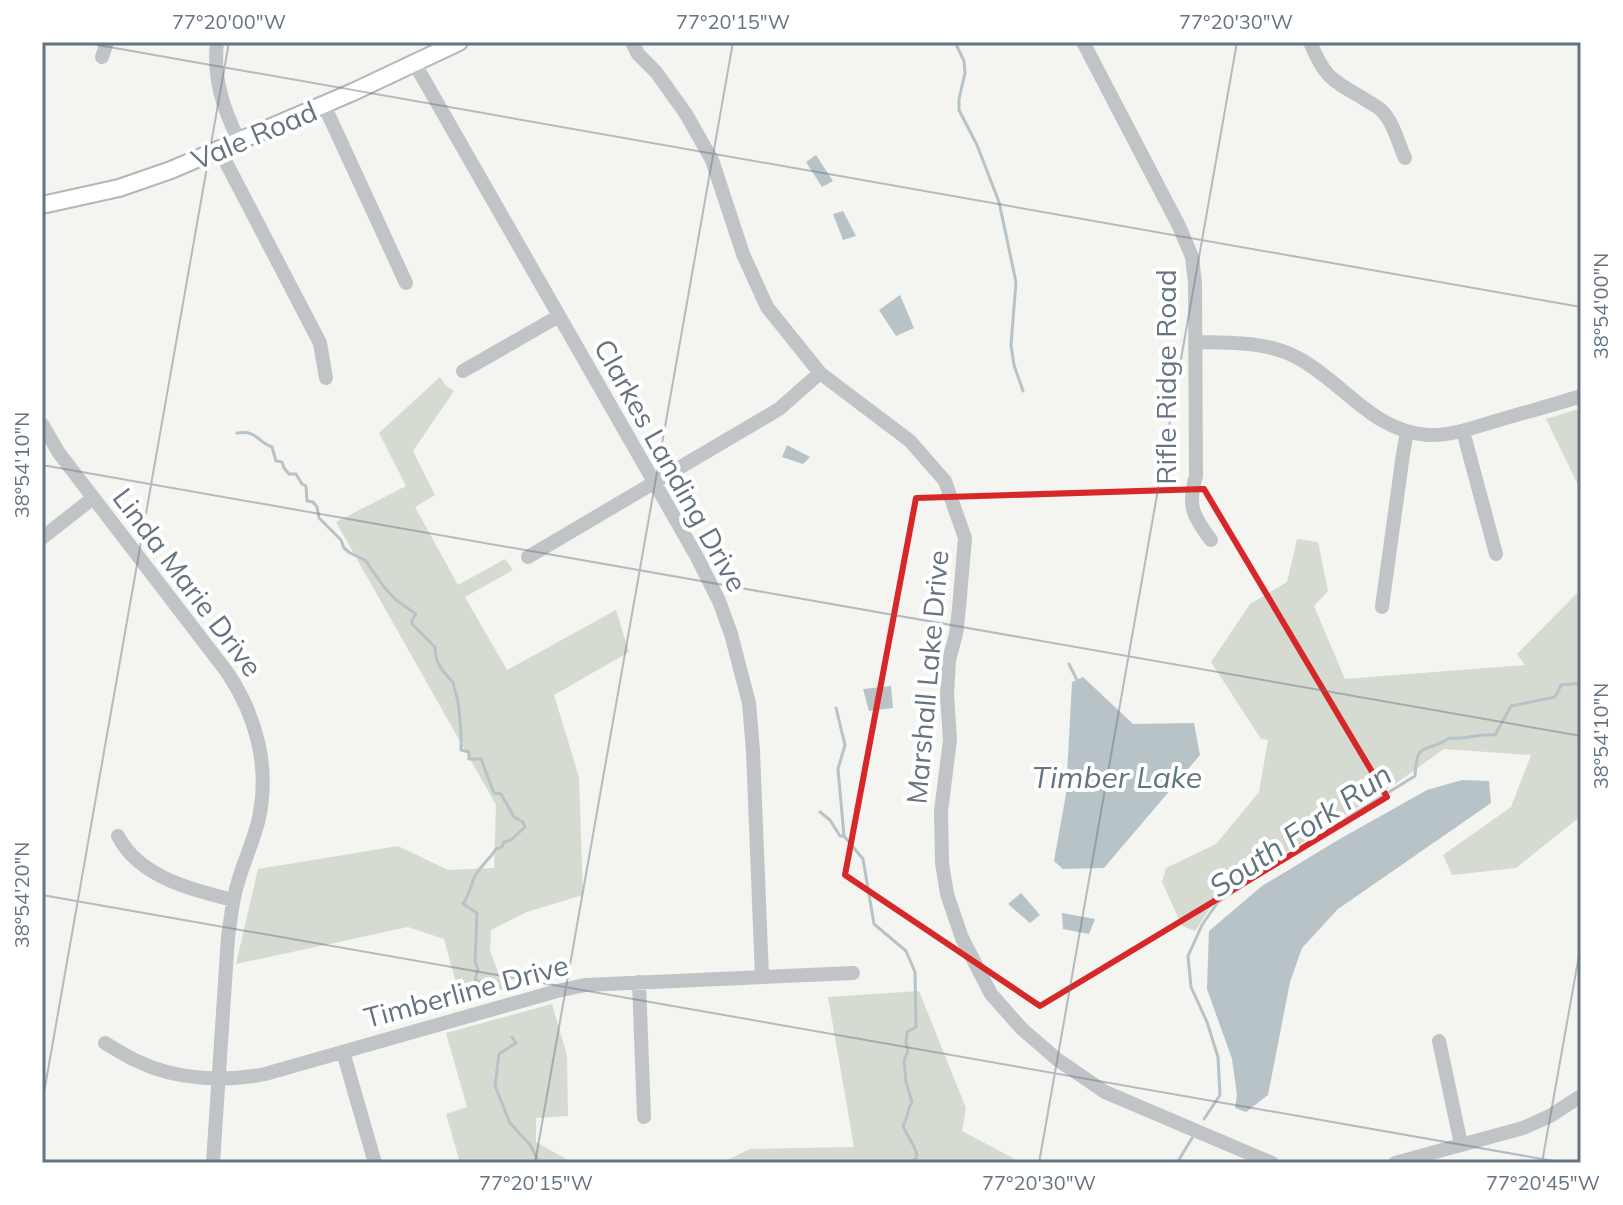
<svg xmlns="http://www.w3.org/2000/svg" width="1623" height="1205" font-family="Mulish,sans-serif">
	<rect width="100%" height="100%" fill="#f4f4f1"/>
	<path fill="#d6dbd2" d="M 440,377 L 446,386 L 454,391 L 413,451 L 435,495 L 415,507 L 458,585 L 505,559 L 513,570 L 465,597 L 507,670 L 616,610 L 629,652 L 554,695 L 579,777 L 583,895 L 527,912 L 491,930 L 490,950 L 504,989 L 461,1001 L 444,939 L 408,927 L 236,964 L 258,869 L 398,846 L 448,870 L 494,868 L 496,805 L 336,522 L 406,486 L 379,433 Z
		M 1581,408 L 1581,491 L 1546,419 Z
		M 1297,539 L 1318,542 L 1328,591 L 1314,606 L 1345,679 L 1525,665 L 1517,654 L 1581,589 L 1581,816 L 1516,868 L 1452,875 L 1443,855 L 1511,807 L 1531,755 L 1444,749 L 1395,784 L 1254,873 L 1214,902 L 1195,931 L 1182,926 L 1162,882 L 1166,868 L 1216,844 L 1259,792 L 1268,740 L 1261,739 L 1211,662 L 1250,604 L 1287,582 Z
		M 919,991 L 966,1108 L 962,1131 L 1022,1163 L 721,1163 L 750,1149 L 854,1147 L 828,997 Z
		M 552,1004 L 567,1055 L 568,1116 L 536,1118 L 536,1142 L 573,1163 L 460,1163 L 446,1114 L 467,1107 L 446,1033 Z"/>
	<path fill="#b7c3c7" d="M 816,155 L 833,181 L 822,187 L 806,162 Z
		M 843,211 L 856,236 L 843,240 L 833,214 Z
		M 900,295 L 914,328 L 896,336 L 879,310 Z
		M 787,445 L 810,457 L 803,464 L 782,457 Z
		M 1083,677 L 1133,724 L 1194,723 L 1200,755 L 1104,868 L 1063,869 L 1054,861 L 1066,794 L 1072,682 Z
		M 891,686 L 893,708 L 869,711 L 863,689 Z
		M 1462,780 L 1489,781 L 1491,803 L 1338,909 L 1302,948 L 1290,982 L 1268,1095 L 1246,1112 L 1235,1108 L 1237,1095 L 1232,1059 L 1207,989 L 1209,931 L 1262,886 L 1338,840 L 1427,790 Z
		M 1021,893 L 1040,915 L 1030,923 L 1008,904 Z
		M 1062,913 L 1095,919 L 1089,934 L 1063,929 Z"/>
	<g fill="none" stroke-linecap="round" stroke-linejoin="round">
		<path stroke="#b7c3c7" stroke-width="3" d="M 955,42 L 964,61 L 965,73 L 959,99 L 959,110 L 977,145 L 999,202 L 1016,282 L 1011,345 L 1014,365 L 1023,391
			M 237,433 C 259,430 256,442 272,447 L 276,461 L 282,462 L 284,468 L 289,474 L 296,474 L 302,484 L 306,486 L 307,501 L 313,502 L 317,507 L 319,518 L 341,540 L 344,548 L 350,553 L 365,560 L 384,587 L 396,600 L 416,614 L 412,620 L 412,624 L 435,647 C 435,663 442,671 453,682 C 454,689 457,695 458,702 C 460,718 462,734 461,750 L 469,752 L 469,759 L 481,759 L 494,793 L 501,794 L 514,817 L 523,822 L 525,827 L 511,840 L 504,842 L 502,847 L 496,849 C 490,859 478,868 474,878 C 470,888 469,895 463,904 L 477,913 L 475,962 L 478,969 L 475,980 L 478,981 L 480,986 L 477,992
			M 1069,664 L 1077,680
			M 836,708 L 845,745 L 838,769 L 844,836 L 863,859 L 874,924 L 906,951 L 915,972 L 916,1027 L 907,1032 L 906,1043 L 908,1050 L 904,1061 L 906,1082 L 912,1102 C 907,1109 908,1118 903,1126 C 907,1136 915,1145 917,1155 L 913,1163
			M 820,812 L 830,820 L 840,836 L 844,836
			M 512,1037 L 516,1043 L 499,1054 L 495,1086 L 510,1123 L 531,1146 L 539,1163
			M 1204,1119 L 1220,1095 L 1218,1057 L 1207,1022 L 1191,987 L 1188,956 L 1202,925 L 1218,902 L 1352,815 L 1415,776 C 1417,738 1425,755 1449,738 C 1467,740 1477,733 1495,735 L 1511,706 L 1555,697 L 1561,685 L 1581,683
			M 1177,1163 L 1192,1138"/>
		<defs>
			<path id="major" d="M 42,205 L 119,188 L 171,170 L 353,92 L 459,42"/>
		</defs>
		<use href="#major" stroke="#b3b7ba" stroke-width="20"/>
		<path stroke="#c0c4c7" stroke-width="14" d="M 217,42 C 213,79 223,108 239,141
			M 632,42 L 638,54 L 656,72 L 686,114 L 712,160 L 743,254 L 767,307 L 820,373 L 910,441 L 945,481 L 965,538 L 959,608 L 956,634 L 949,660 L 947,695 L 950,740 L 941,811 L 942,863 L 947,894 L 962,938 L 991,994 L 1022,1029 L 1058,1060 L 1105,1092 L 1272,1163
			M 1083,42 L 1179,226 L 1192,257 L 1195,283 L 1196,476 C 1187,506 1193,516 1211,540
			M 1310,42 C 1324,76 1330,79 1361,97 C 1368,102 1376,105 1382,111 C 1394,123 1398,143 1405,158
			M 102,57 L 107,42
			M 415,64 L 697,557 L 719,601 L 731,634 L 749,703 L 753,751 L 762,977
			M 324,105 L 406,283
			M 219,149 L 320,343 L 326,378
			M 1196,342 C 1230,343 1267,341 1298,358 C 1343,382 1372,431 1427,435 C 1452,436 1475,427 1499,420 C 1526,412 1554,405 1581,396
			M 463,371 L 559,316
			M 42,424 L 59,453 L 227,672 C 256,715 270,766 259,818 C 254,840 244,861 238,882 C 232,900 231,919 228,937 L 213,1163
			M 1463,431 L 1496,554
			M 42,538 L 93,498
			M 528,557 L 779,409 L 820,373
			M 1382,607 L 1403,454 L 1407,432
			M 118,836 C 139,877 192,890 233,900
			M 639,982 L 644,1117
			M 1439,1041 L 1461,1144
			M 105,1043 C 115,1049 126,1056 137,1061 C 176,1080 224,1082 265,1074 L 557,991 L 585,985 L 853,973
			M 343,1052 L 375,1163
			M 1395,1163 L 1523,1128 L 1550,1116 L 1581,1096"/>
		<use href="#major" stroke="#fff" stroke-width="16"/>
	</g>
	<path fill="none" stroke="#d62828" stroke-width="6" stroke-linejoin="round" d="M 1204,489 L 1387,797 L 1040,1006 L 845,875 L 916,498 Z"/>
	<path fill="none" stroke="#657480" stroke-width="2" stroke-opacity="0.45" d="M 81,42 L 1581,307M 42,465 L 1581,736M 42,895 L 1565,1163M 42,1104 L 229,42M 535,1163 L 733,42M 1039,1163 L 1237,42M 1542,1163 L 1581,944"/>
	<g text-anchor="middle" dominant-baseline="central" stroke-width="8" stroke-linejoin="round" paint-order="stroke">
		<g font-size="28" fill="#657480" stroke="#fff">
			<text transform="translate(254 135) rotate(-23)">Vale Road</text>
			<text transform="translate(1165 377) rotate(-90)">Rifle Ridge Road</text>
			<text transform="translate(671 465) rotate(61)">Clarkes Landing Drive</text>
			<text transform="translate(188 582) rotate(53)">Linda Marie Drive</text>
			<text transform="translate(927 677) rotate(-85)">Marshall Lake Drive</text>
			<text transform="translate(466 991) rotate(-15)">Timberline Drive</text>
		</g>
		<g font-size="30" font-style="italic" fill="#61767e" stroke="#fff">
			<text x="1117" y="777">Timber Lake</text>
			<text transform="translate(1300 830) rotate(-34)">South Fork Run</text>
		</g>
	</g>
	<rect width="1623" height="1205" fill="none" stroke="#ffffff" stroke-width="88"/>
	<rect x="44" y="44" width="1535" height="1117" fill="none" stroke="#657480" stroke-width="3"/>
	<g font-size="20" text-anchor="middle" fill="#657480">
		<text x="229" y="29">77°20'00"W</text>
		<text x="733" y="29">77°20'15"W</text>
		<text x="1236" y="29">77°20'30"W</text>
		<text transform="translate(1601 306) rotate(-90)" y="7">38°54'00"N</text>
		<text transform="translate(22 465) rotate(-90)" y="7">38°54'10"N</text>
		<text transform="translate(1601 736) rotate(-90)" y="7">38°54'10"N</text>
		<text transform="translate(22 895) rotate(-90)" y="7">38°54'20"N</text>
		<text x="536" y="1190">77°20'15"W</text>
		<text x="1039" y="1190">77°20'30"W</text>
		<text x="1543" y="1190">77°20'45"W</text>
	</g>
</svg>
